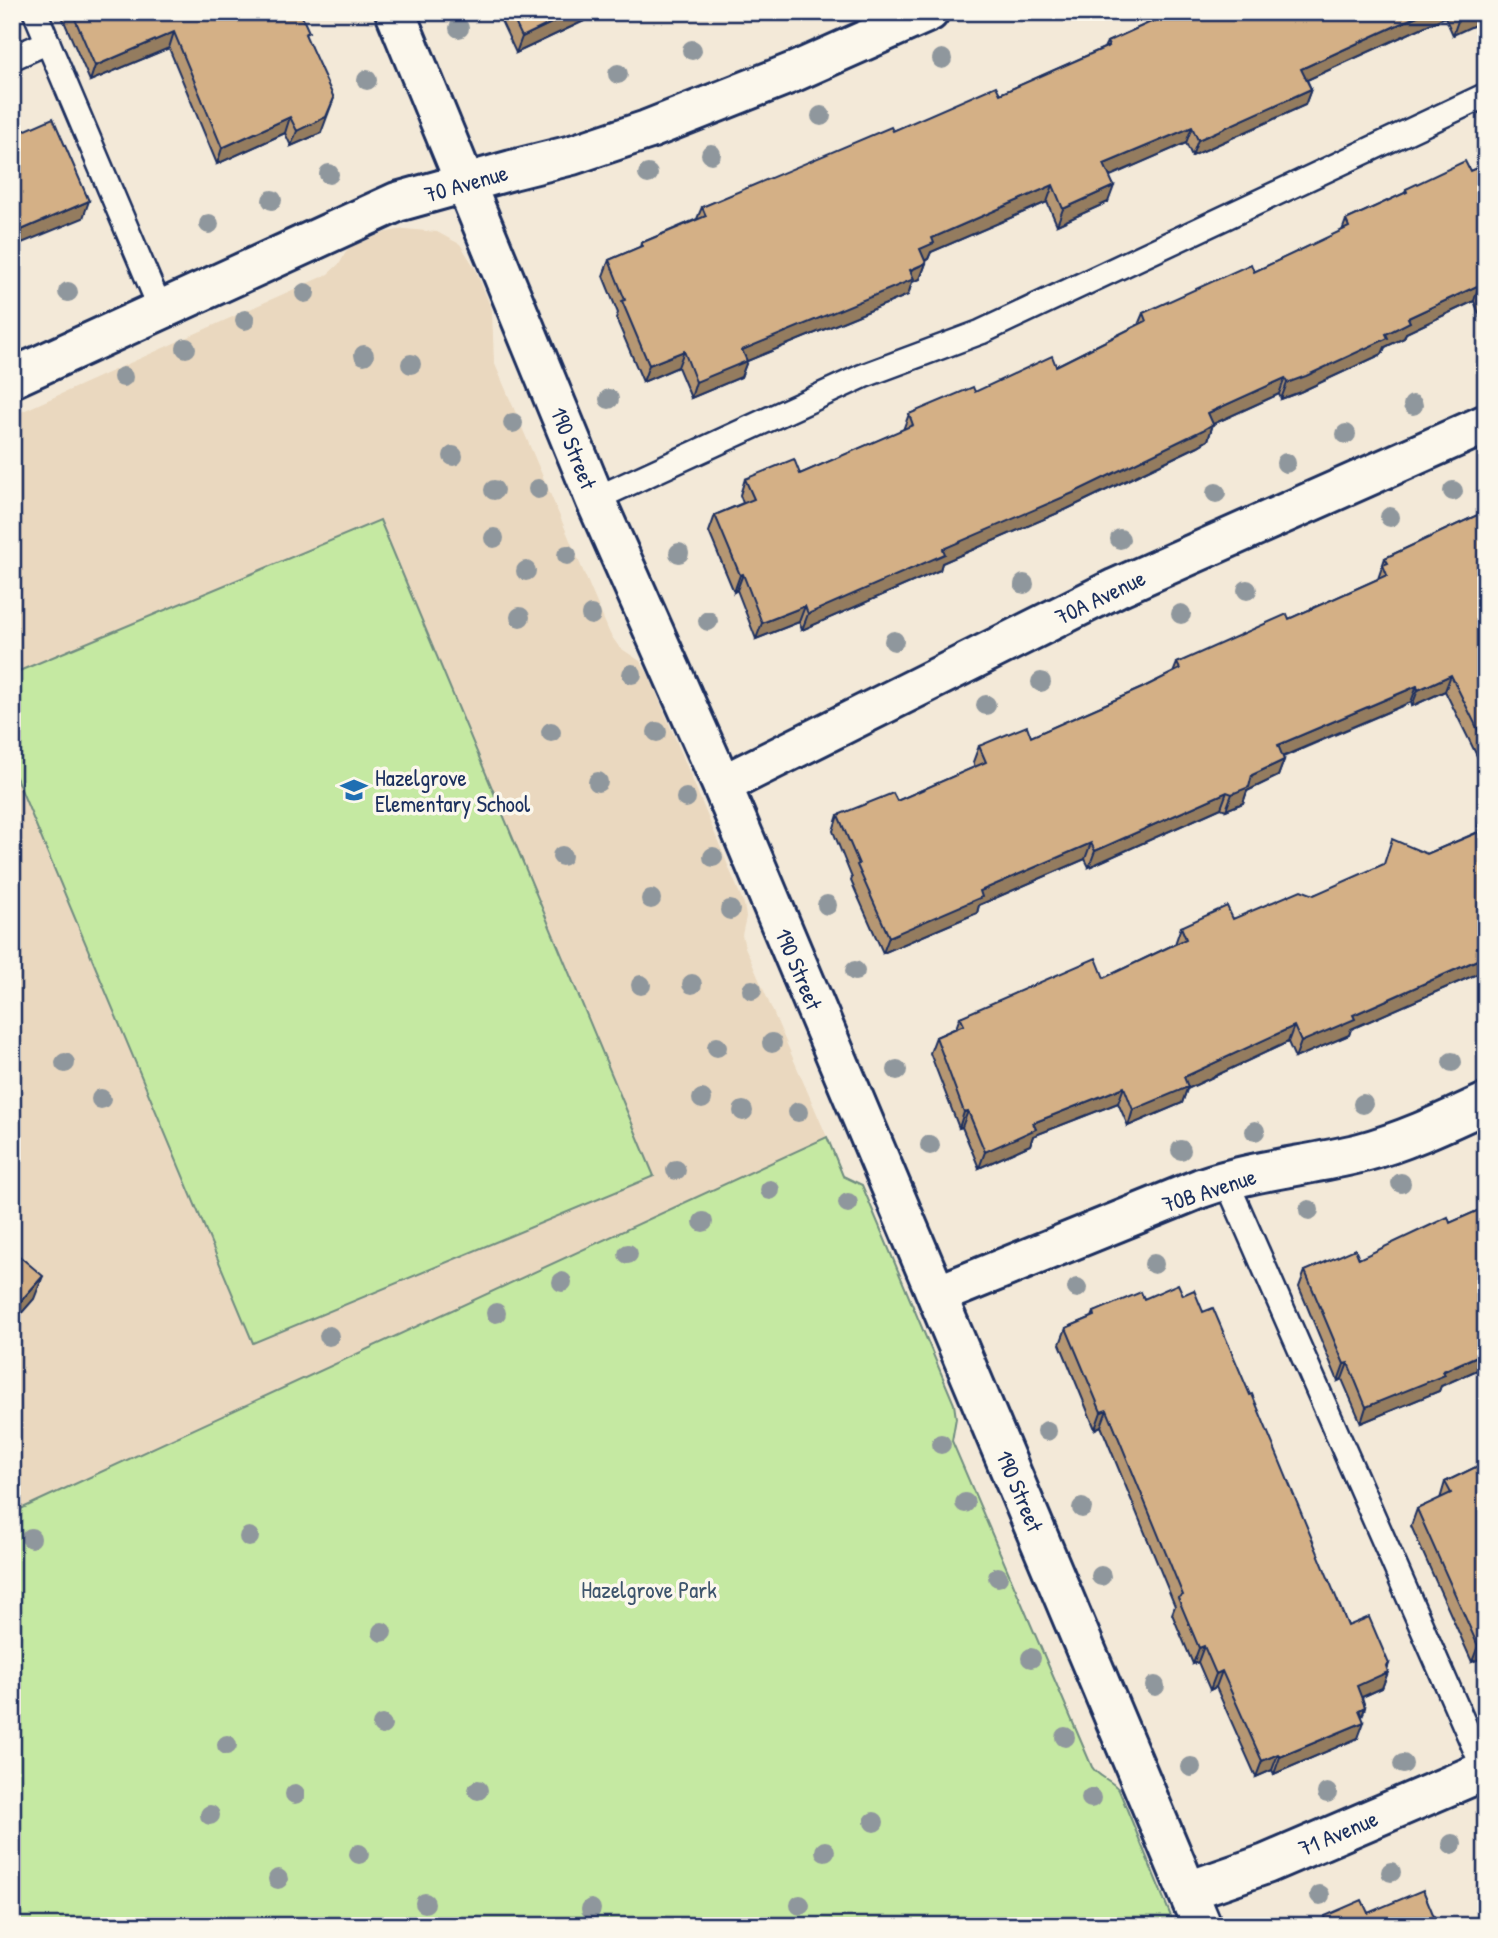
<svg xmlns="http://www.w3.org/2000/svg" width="1498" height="1938" font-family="'Patrick Hand',sans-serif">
	<rect width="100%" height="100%" fill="#f3e9d8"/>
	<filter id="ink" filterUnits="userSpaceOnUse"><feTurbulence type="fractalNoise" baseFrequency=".0143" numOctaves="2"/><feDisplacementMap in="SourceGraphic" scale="14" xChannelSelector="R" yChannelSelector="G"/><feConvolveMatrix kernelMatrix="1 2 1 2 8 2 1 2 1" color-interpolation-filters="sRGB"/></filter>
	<g filter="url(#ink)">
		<path fill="#ead8bf" d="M 405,229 L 437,232 L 450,239 L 460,244 L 475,268 L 492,310 L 494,362 L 610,634 L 619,647 L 640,661 L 649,675 L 744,904 L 746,917 L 742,935 L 745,947 L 827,1137 L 12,1513 L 12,416 L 328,274 L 340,263 L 347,250 L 355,245 L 386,232 Z"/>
		<path fill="#c5e9a2" stroke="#708c80" stroke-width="2" d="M 380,520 L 654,1176 L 253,1343 L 12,768 L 12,674 Z
			M 827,1137 L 843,1176 L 862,1185 L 954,1404 L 956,1418 L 952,1441 L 1092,1767 C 1098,1777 1112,1780 1119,1790 L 1175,1926 L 12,1926 L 12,1513 Z"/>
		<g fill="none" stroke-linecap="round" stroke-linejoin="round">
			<defs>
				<path id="service" d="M 35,12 L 161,310
					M 12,58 L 48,42
					M 595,499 L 863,376 L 981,332 L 1486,95
					M 1226,1180 L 1486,1774"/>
				<path id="minor" d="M 395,12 L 595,499 L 722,785 L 1202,1926
					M 12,378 L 397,202 L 512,170 L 572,155 L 647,130 L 794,72 L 929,12
					M 722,785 L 1116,588 L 1486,424
					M 937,1295 L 1201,1188 C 1253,1170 1307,1166 1360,1153 C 1403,1142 1445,1122 1486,1103
					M 1188,1891 L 1266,1864 L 1486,1770"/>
			</defs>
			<use href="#service" stroke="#1b2f5e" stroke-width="28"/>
			<use href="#minor" stroke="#1b2f5e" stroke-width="44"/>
			<use href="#service" stroke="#fbf7ec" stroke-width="23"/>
			<use href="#minor" stroke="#fbf7ec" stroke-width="38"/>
		</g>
		<g fill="#8f979d">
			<circle cx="459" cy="28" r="10"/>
			<circle cx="692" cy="50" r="10"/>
			<circle cx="942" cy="59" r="10"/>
			<circle cx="618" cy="74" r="10"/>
			<circle cx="367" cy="80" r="10"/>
			<circle cx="821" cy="116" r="10"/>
			<circle cx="711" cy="154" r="10"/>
			<circle cx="329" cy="174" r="10"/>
			<circle cx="648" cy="174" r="10"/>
			<circle cx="272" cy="200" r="10"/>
			<circle cx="209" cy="224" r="10"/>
			<circle cx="68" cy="292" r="10"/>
			<circle cx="305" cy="293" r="10"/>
			<circle cx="245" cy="320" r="10"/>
			<circle cx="186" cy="348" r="10"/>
			<circle cx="364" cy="355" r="10"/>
			<circle cx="411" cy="364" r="10"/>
			<circle cx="123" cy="377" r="10"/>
			<circle cx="609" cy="399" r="10"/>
			<circle cx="1413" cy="405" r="10"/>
			<circle cx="513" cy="423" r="10"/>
			<circle cx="1346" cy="434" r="10"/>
			<circle cx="453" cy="456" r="10"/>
			<circle cx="1286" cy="463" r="10"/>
			<circle cx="538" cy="489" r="10"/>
			<circle cx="494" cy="490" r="10"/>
			<circle cx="1453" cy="491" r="10"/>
			<circle cx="1216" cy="493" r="10"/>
			<circle cx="1390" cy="517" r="10"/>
			<circle cx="494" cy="538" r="10"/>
			<circle cx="1120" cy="539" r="10"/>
			<circle cx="679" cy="553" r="10"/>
			<circle cx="567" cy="555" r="10"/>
			<circle cx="526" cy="571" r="10"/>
			<circle cx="1024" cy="584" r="10"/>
			<circle cx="1247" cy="590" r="10"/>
			<circle cx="1181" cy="614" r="10"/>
			<circle cx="591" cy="615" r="10"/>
			<circle cx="520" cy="617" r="10"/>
			<circle cx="708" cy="621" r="10"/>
			<circle cx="894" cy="641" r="10"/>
			<circle cx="632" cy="674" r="10"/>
			<circle cx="1041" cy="682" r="10"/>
			<circle cx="986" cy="705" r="10"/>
			<circle cx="551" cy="732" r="10"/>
			<circle cx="657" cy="732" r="10"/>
			<circle cx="598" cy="782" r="10"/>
			<circle cx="686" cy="798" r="10"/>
			<circle cx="562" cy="856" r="10"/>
			<circle cx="713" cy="857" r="10"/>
			<circle cx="651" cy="899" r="10"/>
			<circle cx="827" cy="905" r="10"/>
			<circle cx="730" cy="910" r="10"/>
			<circle cx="855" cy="971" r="10"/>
			<circle cx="692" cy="984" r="10"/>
			<circle cx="641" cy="985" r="10"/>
			<circle cx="752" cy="990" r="10"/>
			<circle cx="772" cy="1043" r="10"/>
			<circle cx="717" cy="1047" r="10"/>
			<circle cx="1452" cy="1062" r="10"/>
			<circle cx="65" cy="1063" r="10"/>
			<circle cx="897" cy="1070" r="10"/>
			<circle cx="101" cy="1099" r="10"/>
			<circle cx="702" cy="1099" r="10"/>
			<circle cx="1363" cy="1104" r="10"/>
			<circle cx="743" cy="1111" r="10"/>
			<circle cx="798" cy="1112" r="10"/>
			<circle cx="1255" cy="1131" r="10"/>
			<circle cx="930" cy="1145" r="10"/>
			<circle cx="1181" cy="1150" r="10"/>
			<circle cx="676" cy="1170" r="10"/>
			<circle cx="1401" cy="1183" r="10"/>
			<circle cx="770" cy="1190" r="10"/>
			<circle cx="848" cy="1203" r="10"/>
			<circle cx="1309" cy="1210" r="10"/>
			<circle cx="703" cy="1222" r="10"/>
			<circle cx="628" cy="1254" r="10"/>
			<circle cx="1154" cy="1264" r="10"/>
			<circle cx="562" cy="1282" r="10"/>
			<circle cx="1077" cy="1288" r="10"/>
			<circle cx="496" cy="1313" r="10"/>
			<circle cx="329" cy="1336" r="10"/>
			<circle cx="1047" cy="1431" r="10"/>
			<circle cx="941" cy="1444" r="10"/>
			<circle cx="965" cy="1503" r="10"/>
			<circle cx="1082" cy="1508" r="10"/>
			<circle cx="249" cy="1537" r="10"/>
			<circle cx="31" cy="1538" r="10"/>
			<circle cx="1101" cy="1576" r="10"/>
			<circle cx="998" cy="1577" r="10"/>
			<circle cx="382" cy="1632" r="10"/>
			<circle cx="1031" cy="1658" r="10"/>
			<circle cx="1155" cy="1686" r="10"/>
			<circle cx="382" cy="1725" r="10"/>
			<circle cx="1065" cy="1737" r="10"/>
			<circle cx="227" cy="1745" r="10"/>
			<circle cx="1403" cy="1764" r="10"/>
			<circle cx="1191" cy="1767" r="10"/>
			<circle cx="478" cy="1790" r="10"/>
			<circle cx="1327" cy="1793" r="10"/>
			<circle cx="295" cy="1794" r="10"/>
			<circle cx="1091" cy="1798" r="10"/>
			<circle cx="210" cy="1815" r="10"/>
			<circle cx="874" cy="1822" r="10"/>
			<circle cx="1452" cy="1844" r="10"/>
			<circle cx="825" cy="1851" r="10"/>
			<circle cx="359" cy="1854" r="10"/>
			<circle cx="1391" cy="1872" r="10"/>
			<circle cx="278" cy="1879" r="10"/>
			<circle cx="1320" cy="1895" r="10"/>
			<circle cx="425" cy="1903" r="10"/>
			<circle cx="800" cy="1905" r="10"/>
			<circle cx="591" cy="1909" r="10"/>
		</g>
		<path fill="#b69773" stroke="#1b2f5e" stroke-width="2" d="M 60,12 L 300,12 L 306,38 L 321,133 L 291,146 L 285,133 L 217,164 L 169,48 L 90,81 Z
			M 488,12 L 603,12 L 516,53 L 497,12 L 490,15 Z
			M 1173,12 L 1486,12 L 1453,35 L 1445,17 L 1307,80 L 1311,89 L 1305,105 L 1192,156 L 1186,143 L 1109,176 L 1108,202 L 1057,225 L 1047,202 L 931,252 L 928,259 L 925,261 L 926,263 L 920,279 L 912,282 L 908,295 L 747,361 L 741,377 L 691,398 L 678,367 L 643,382 L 616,318 L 618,313 L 603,276 L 609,260 L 640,247 L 641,243 L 697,219 L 702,207 L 893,131 L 1000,94 L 1104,48 L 1107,42 Z
			M 1486,164 L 1486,313 L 1480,316 L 1474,301 L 1406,333 L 1404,338 L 1385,347 L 1382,354 L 1300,392 L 1281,399 L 1279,394 L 1213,424 L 1208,440 L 1198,446 L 1067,509 L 942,563 L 940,570 L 802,630 L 799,622 L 756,639 L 737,590 L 734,592 L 709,532 L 715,515 L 743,503 L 740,495 L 745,479 L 800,474 L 903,430 L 909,414 L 1056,366 L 1138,325 L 1143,313 L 1254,272 L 1342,231 L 1346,220 L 1405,193 L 1406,189 L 1470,171 Z
			M 1486,511 L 1486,762 L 1481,764 L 1445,691 L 1412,706 L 1411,702 L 1283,757 L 1284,760 L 1278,776 L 1247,791 L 1243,803 L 1226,810 L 1221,808 L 1089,867 L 1085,859 L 979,905 L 977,913 L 883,953 L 851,881 L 852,878 L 833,831 L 838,815 L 897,801 L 975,767 L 973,762 L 979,746 L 1031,737 L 1142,688 L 1173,673 L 1177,663 L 1289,619 L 1378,579 L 1385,558 Z
			M 1486,809 L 1486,970 L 1351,1029 L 1349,1035 L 1295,1058 L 1288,1042 L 1187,1089 L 1182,1103 L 1128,1126 L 1118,1103 L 1033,1136 L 1030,1145 L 979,1168 L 962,1127 L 959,1128 L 930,1053 L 936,1037 L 956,1028 L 960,1017 L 1104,978 L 1175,944 L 1181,927 L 1233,919 L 1314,895 L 1427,854 L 1478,832 L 1479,829 L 1478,826 L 1484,810 Z
			M 1486,1207 L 1486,1366 L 1441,1386 L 1439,1391 L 1361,1423 L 1342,1379 L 1338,1381 L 1299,1287 L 1305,1271 L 1359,1259 L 1450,1223 Z
			M 1183,1295 L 1203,1312 L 1348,1626 L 1388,1672 L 1382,1688 L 1362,1697 L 1365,1707 L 1362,1717 L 1358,1738 L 1274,1774 L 1272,1770 L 1256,1777 L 1216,1687 L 1210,1690 L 1198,1662 L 1193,1664 L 1172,1614 L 1175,1606 L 1101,1426 L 1095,1429 L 1060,1344 L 1066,1328 L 1092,1317 L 1094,1312 L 1144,1299 Z
			M 1484,1463 L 1486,1656 L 1472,1662 L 1411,1526 L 1417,1509 L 1440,1499 L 1445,1482 Z"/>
		<path fill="#947b5e" stroke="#1b2f5e" stroke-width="2" d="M 574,12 L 603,12 L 516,53 L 522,37 Z
			M 1426,12 L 1447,12 L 1445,17 L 1296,85 L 1301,69 Z
			M 1473,12 L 1486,12 L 1486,20 L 1453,35 L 1459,18 Z
			M 174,32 L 169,48 L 90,81 L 95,66 Z
			M 1311,89 L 1305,105 L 1192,156 L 1198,140 Z
			M 334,98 L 321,133 L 291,146 L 297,131 Z
			M 290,117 L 285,133 L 217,164 L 222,148 Z
			M 1192,127 L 1186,143 L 1099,181 L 1104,164 Z
			M 1053,185 L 1047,202 L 931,252 L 928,259 L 914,265 L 920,249 L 932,238 Z
			M 1114,186 L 1108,202 L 1057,225 L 1063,209 Z
			M 89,201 L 83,218 L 12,247 L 12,234 Z
			M 926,263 L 920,279 L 912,282 L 908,295 L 747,361 L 741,377 L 691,398 L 696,382 L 742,350 Z
			M 1479,285 L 1474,301 L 1406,333 L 1404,338 L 1385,347 L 1382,354 L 1300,392 L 1281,399 L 1287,383 L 1386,334 L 1408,318 Z
			M 1486,301 L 1486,313 L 1480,316 Z
			M 684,351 L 678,367 L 643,382 L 649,365 Z
			M 1285,378 L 1279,394 L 1213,424 L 1208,440 L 1198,446 L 1067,509 L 942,563 L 940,570 L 802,630 L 808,614 L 943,549 L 1208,413 Z
			M 743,574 L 737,590 L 734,592 L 740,575 Z
			M 805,606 L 799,622 L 756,639 L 762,623 Z
			M 1451,675 L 1445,691 L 1412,706 L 1418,690 Z
			M 1417,686 L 1411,702 L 1272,761 L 1278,745 Z
			M 1486,751 L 1486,762 L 1481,764 Z
			M 1284,760 L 1278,776 L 1247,791 L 1243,803 L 1226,810 L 1232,794 L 1252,775 Z
			M 1227,792 L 1221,808 L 1089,867 L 1095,851 Z
			M 1091,843 L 1085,859 L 979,905 L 977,913 L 883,953 L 889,937 L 980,891 Z
			M 1486,956 L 1486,970 L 1351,1029 L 1349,1035 L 1295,1058 L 1301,1042 L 1353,1015 Z
			M 1294,1026 L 1288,1042 L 1187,1089 L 1182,1103 L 1128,1126 L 1133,1110 L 1184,1077 Z
			M 1124,1087 L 1118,1103 L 1033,1136 L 1030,1145 L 979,1168 L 985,1152 L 1033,1123 Z
			M 968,1111 L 962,1127 L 959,1128 L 964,1112 Z
			M 43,1276 L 34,1299 L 12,1324 L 12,1311 Z
			M 1486,1352 L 1486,1366 L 1441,1386 L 1439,1391 L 1361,1423 L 1366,1407 Z
			M 1348,1363 L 1342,1379 L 1338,1381 L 1344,1364 Z
			M 1107,1410 L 1101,1426 L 1095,1429 L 1101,1412 Z
			M 1486,1642 L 1486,1656 L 1472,1662 L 1478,1646 Z
			M 1204,1646 L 1198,1662 L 1193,1664 L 1199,1648 Z
			M 1389,1664 L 1386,1673 L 1388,1672 L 1382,1688 L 1351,1702 L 1357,1686 Z
			M 1222,1671 L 1216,1687 L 1210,1690 L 1216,1674 Z
			M 1365,1707 L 1360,1723 L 1359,1710 Z
			M 1364,1722 L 1358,1738 L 1274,1774 L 1280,1757 Z
			M 1278,1754 L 1272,1770 L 1256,1777 L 1262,1761 Z"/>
		<path fill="#d4b086" stroke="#1b2f5e" stroke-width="2" d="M 72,12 L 300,12 L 309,32 L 305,34 L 334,98 L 326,117 L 297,131 L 290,117 L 222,148 L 174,32 L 95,66 Z
			M 510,12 L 574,12 L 522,37 Z
			M 1173,12 L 1426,12 L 1301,69 L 1311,89 L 1198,140 L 1192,127 L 1104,164 L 1114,186 L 1063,209 L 1053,185 L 932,238 L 934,243 L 920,249 L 926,263 L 910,270 L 914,279 L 742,350 L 747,361 L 696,382 L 684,351 L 649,365 L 622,301 L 625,300 L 609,260 L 642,246 L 641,243 L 706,216 L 702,207 L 891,127 L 893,131 L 996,86 L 1000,94 L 1109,46 L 1107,42 Z
			M 1457,12 L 1473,12 L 1459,18 Z
			M 53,118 L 89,201 L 12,234 L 12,122 L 17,134 Z
			M 1465,161 L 1470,171 L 1486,164 L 1486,299 L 1479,285 L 1408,318 L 1410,322 L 1386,334 L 1388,338 L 1306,376 L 1287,383 L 1285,378 L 1208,413 L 1213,424 L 1203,430 L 1073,493 L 943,549 L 945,554 L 808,614 L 805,606 L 762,623 L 743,574 L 740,575 L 715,515 L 754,499 L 745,479 L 794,459 L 800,474 L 913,425 L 909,414 L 973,387 L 975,392 L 1052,356 L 1056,366 L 1146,321 L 1143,313 L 1251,264 L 1254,272 L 1349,227 L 1346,220 L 1407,192 L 1406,189 Z
			M 1486,511 L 1486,648 L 1482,649 L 1486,657 L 1486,746 L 1451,675 L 1418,690 L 1417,686 L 1278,745 L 1284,760 L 1252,775 L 1249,787 L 1232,794 L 1227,792 L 1095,851 L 1091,843 L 980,891 L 982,897 L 889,937 L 857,865 L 859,864 L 838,815 L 893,793 L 897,801 L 986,762 L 979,746 L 1027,726 L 1031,737 L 1142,688 L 1180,669 L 1177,663 L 1287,614 L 1289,619 L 1387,575 L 1383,565 L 1388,563 L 1385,558 Z
			M 1486,822 L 1486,956 L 1353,1015 L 1355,1019 L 1301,1042 L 1294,1026 L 1184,1077 L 1188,1087 L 1133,1110 L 1124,1087 L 1033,1123 L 1036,1129 L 985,1152 L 968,1111 L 964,1112 L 936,1037 L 964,1025 L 960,1017 L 1096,958 L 1104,978 L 1186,939 L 1181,927 L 1227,906 L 1233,919 L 1301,890 L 1314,895 L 1384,864 L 1392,839 L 1427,854 L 1484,830 L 1481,824 Z
			M 1486,1207 L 1486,1352 L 1443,1371 L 1445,1375 L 1366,1407 L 1348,1363 L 1344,1364 L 1305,1271 L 1355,1249 L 1359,1259 L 1448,1217 L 1450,1223 Z
			M 12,1250 L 43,1276 L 12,1311 Z
			M 1178,1284 L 1183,1295 L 1194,1290 L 1203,1312 L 1213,1308 L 1250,1395 L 1252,1394 L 1348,1626 L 1369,1617 L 1389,1664 L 1386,1666 L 1388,1672 L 1357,1686 L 1365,1707 L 1359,1710 L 1364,1722 L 1280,1757 L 1278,1754 L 1262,1761 L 1222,1671 L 1216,1674 L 1204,1646 L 1199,1648 L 1178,1598 L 1183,1595 L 1107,1410 L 1101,1412 L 1066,1328 L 1095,1316 L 1094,1312 L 1141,1292 L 1144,1299 Z
			M 1484,1463 L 1486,1467 L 1486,1642 L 1478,1646 L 1417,1509 L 1451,1493 L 1445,1482 Z
			M 1423,1890 L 1438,1926 L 1321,1926 L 1325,1916 L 1362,1900 L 1368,1913 Z"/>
	</g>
	<defs>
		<symbol id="school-bare" viewBox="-9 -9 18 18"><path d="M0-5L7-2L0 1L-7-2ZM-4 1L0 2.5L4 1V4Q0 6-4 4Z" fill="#1f6fb2" stroke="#fbf7ec" stroke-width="2.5" paint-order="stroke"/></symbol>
	</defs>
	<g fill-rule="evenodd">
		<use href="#school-bare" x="335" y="771" width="38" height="38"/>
	</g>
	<g text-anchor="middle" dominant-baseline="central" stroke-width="7" stroke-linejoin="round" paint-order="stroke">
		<g font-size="23" fill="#1b2f5e" stroke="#fbf7ec">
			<text transform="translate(466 183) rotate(-16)">70 Avenue</text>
			<text transform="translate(574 448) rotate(68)">190 Street</text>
			<text transform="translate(1100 597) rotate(-26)">70A Avenue</text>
			<text transform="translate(799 969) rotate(67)">190 Street</text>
			<text transform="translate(1209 1190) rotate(-18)">70B Avenue</text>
			<text transform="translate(1020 1491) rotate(67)">190 Street</text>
			<text transform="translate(1338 1833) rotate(-23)">71 Avenue</text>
		</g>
		<g font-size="23" fill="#1b2f5e" stroke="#fbf7ec" text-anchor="start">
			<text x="375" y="777">Hazelgrove<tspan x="375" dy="26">Elementary School</tspan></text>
		</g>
		<g font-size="23" fill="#3d546c" stroke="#fbf7ec">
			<text x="649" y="1589">Hazelgrove Park</text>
		</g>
	</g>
	<rect width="1498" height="1938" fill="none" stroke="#fbf7ec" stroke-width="42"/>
	<rect x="21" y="21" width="1456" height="1896" fill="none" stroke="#1b2f5e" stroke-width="2.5" filter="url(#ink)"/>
</svg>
